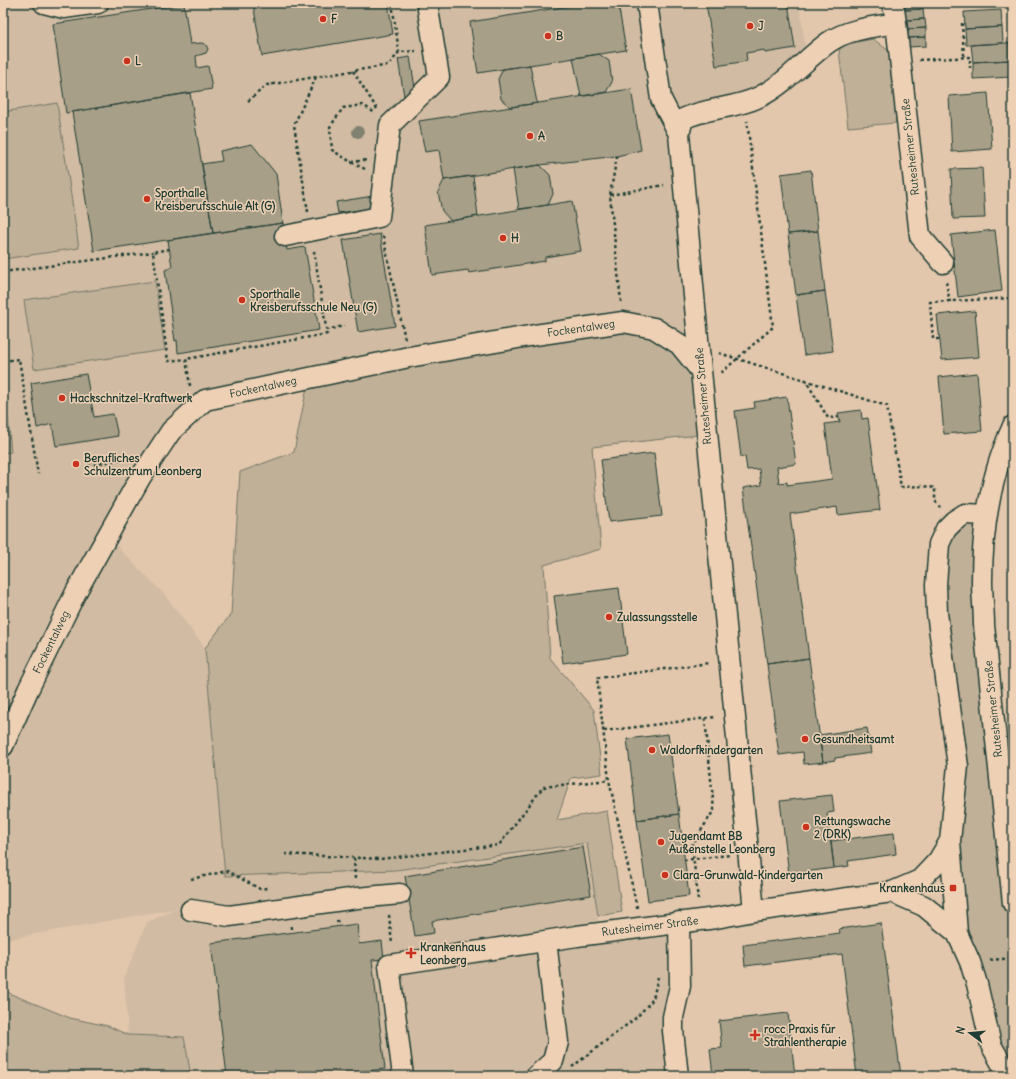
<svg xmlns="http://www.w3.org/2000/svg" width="1016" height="1079" font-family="Delius,sans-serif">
	<rect width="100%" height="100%" fill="#e2c7ac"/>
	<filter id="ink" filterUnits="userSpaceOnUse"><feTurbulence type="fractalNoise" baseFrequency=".025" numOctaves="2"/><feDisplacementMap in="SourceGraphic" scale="8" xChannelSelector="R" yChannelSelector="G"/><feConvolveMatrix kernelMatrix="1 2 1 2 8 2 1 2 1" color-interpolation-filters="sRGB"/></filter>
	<g filter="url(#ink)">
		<path fill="#d1bba2" d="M 3,3 L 799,3 L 806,53 L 782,82 L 683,119 L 699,347 L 679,344 L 205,400 L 107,536 L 164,594 L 205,648 L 225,876 L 396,870 L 587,843 L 601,939 L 687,929 L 682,1046 L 686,1076 L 191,1076 L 184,1038 L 128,1035 L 124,978 L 147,922 L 179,908 L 3,940 L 3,746 L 15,718 L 3,718 Z"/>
		<path fill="#c1b098" stroke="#707666" d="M 873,39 L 889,51 L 893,73 L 896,123 L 848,127 L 839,50 L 846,44 Z
			M 57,103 L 79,248 L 3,259 L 3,112 Z
			M 155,281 L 165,350 L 34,369 L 24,300 Z
			M 654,328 L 701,371 L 707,434 L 592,447 L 601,549 L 544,565 L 550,658 L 594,710 L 602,774 L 571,778 L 557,820 L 607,811 L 622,912 L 598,916 L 587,843 L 396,870 L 225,876 L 205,648 L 231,614 L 240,472 L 294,452 L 309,377 Z
			M 8,418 L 11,452 L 3,453 L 3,419 Z
			M 987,515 L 984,546 L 1013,903 L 1013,1076 L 957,933 L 958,766 L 937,613 L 946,529 Z
			M 3,988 L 11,994 L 70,1018 L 108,1026 L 128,1035 L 184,1037 L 191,1076 L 3,1076 Z"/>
		<path fill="#a89f89" stroke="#1f3d34" d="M 253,3 L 388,3 L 393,34 L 262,56 Z
			M 588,3 L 618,3 L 626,50 L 478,73 L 470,22 Z
			M 706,3 L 788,3 L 795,48 L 765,53 L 764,50 L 746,53 L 747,61 L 716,66 Z
			M 905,3 L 923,3 L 923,9 L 905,10 Z
			M 184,4 L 190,44 L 202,43 L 206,45 L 208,49 L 206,53 L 196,56 L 197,68 L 208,66 L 212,89 L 66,113 L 53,24 Z
			M 923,9 L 924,19 L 906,20 L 905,10 Z
			M 1001,10 L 1002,27 L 965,29 L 964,12 Z
			M 925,19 L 926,28 L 908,29 L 907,20 Z
			M 1002,27 L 1003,43 L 966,45 L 965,29 Z
			M 926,28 L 926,37 L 908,38 L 908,29 Z
			M 926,37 L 926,46 L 909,47 L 908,38 Z
			M 1003,43 L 1009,43 L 1010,60 L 973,62 L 971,45 Z
			M 599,54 L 609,61 L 612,82 L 606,92 L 581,96 L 573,58 Z
			M 410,57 L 416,94 L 404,96 L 398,59 Z
			M 1010,60 L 1011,77 L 973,79 L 973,62 Z
			M 530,65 L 537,103 L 510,107 L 501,99 L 498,79 L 503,69 Z
			M 631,89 L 641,150 L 617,156 L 540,165 L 444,180 L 439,150 L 425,152 L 419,121 Z
			M 190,93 L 213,233 L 94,251 L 72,112 Z
			M 988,93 L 992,149 L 952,152 L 949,96 Z
			M 252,144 L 276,174 L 283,223 L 213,233 L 202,164 L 222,161 L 220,151 Z
			M 540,165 L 550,175 L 553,194 L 548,205 L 519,209 L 513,169 Z
			M 982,168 L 985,218 L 953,219 L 951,169 Z
			M 811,170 L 818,231 L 788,234 L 781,174 Z
			M 473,176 L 478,216 L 451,221 L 442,211 L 438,192 L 444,180 Z
			M 373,196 L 374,208 L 338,213 L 336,202 Z
			M 572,201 L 581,251 L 545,257 L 545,261 L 469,273 L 468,270 L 432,275 L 425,225 Z
			M 283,223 L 287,250 L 305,247 L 319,330 L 178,353 L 177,340 L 175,341 L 165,270 L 172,267 L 168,240 Z
			M 995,230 L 1002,291 L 958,297 L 951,235 Z
			M 818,231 L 825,291 L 796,295 L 788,234 Z
			M 380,234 L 395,326 L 358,332 L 343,240 Z
			M 825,291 L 833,351 L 804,355 L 796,295 Z
			M 975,311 L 979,357 L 942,360 L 937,315 Z
			M 977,373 L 982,431 L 944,434 L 939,377 Z
			M 86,374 L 94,417 L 113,414 L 118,436 L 56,446 L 52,424 L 37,428 L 31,383 Z
			M 787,397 L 796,464 L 777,467 L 779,483 L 787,482 L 787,485 L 832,479 L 825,424 L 840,422 L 838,413 L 861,410 L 862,419 L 868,418 L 880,510 L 838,515 L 837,507 L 790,514 L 809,658 L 767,664 L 743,488 L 761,485 L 759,469 L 747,470 L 745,456 L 741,457 L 735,411 L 755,408 L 754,402 Z
			M 654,453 L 662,516 L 609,522 L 601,460 Z
			M 619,588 L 627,654 L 563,663 L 554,596 Z
			M 809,658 L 823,762 L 804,764 L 803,752 L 779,755 L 767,664 Z
			M 867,728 L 871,753 L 835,758 L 835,760 L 823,762 L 819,735 Z
			M 668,734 L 679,814 L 637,820 L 627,739 Z
			M 832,795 L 834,812 L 827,813 L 834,868 L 789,874 L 780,801 Z
			M 679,814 L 689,896 L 648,901 L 637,820 Z
			M 894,833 L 896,854 L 848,861 L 849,866 L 834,868 L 831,841 Z
			M 583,847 L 591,895 L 432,921 L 434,933 L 415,936 L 405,876 Z
			M 881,923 L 901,1076 L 857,1076 L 842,954 L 745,966 L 743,945 L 840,933 L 839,929 Z
			M 357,924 L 359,944 L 382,941 L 384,959 L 372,960 L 385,1069 L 320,1076 L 227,1076 L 211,943 Z
			M 788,1013 L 795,1076 L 713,1076 L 710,1049 L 722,1048 L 719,1021 Z"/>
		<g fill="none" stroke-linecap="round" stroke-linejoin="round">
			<defs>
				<path id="minor" d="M 44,3 L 64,8 L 98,3
					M 647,3 L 661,99 L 679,134
					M 896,23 L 920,236 L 943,263
					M 285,236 L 379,217 L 390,125 L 439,77 L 427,3
					M 1013,426 C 991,474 982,529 982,581 C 982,596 984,610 984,625 L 1013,903
					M 987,515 L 965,514 L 954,521 L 946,529 L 939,544 L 936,585 L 937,613 L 958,766 L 950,841 L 957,933 L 970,962 L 977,984 L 991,1045 L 1007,1073 L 1012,1076
					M 3,746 L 28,690 L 76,592 L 140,478 L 171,431 L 205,400 L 409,357 L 535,335 L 623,322 L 654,328 L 679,344 L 701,371
					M 892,892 L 924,906 L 957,933
					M 191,910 L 229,916 L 357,898 L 400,894
					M 754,911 L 701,371 L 679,134 L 683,119 C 707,107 735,109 759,97 C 786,84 805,59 829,42 C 848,29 873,27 896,23 L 893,3
					M 403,1076 L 389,965 L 577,936 L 716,918 L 754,911 L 892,892 L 920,880 L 938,861 L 950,841
					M 536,1076 L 553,1061 L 558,1042 L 546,941
					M 678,1076 L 673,1031 L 673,1017 L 680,986 L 679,922"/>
			</defs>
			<use href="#minor" stroke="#1f3d34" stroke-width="23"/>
			<path stroke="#1f3d34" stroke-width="2.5" stroke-dasharray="3 3" stroke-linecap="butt" d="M 392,3 L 399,52
				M 962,23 L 964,57
				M 919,60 L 970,57 L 970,68
				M 353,71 L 377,109
				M 248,101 L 267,85 L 389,65 L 399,52 L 416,51
				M 617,156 L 610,195 L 621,302
				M 351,162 L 367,160
				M 365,169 L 351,162 L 332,150 L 330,127 L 343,108 L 363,105 L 375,113
				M 610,195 L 664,185
				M 308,212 L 294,125 L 316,77
				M 383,236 L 405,339
				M 169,249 L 153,252 L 168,361 L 186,359
				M 3,272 L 153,252
				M 946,282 L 950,302
				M 326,330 L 344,326
				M 939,339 L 933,339 L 930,302 L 1013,298
				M 719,353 L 887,406 L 901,487 L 924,486 L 935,488 L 935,501 L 941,507
				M 3,361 L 19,359 L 38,474
				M 721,373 L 773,327 L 747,121
				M 805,379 L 828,418 L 839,417
				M 190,386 L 186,359 L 327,334 L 314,251
				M 3,387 L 5,408 L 3,409
				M 88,466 L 128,458
				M 604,731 L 716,717
				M 285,854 L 380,859 L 499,845 L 543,787 L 609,780
				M 354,858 L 355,879
				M 684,860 L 730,855
				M 191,879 L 227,871 L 260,889 L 267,888
				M 698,900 L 692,845 L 714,810 L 705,718
				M 637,908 L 609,780 L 597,678 L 709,663
				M 389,915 L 392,944
				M 337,920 L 338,926
				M 291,926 L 291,932
				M 990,960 L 1013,958
				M 572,1067 L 637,1017 L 653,999 L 658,977"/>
			<use href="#minor" stroke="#eed0b4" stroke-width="20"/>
		</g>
		<circle fill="#808170" cx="358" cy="132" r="6"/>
	</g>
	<g fill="#c8321e" stroke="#eed0b4" stroke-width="1.5">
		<circle cx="323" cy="19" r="4"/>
		<circle cx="750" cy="26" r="4"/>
		<circle cx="548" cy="36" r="4"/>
		<circle cx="127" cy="61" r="4"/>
		<circle cx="530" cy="136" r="4"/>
		<circle cx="147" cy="199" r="4"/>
		<circle cx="503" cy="238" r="4"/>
		<circle cx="242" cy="300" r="4"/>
		<circle cx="62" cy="398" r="4"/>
		<circle cx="76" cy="464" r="4"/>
		<circle cx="609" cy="617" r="4"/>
		<circle cx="805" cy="739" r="4"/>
		<circle cx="652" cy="750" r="4"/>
		<circle cx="806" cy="827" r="4"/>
		<circle cx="661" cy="842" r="4"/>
		<circle cx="665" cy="875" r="4"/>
		<rect x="949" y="884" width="8" height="8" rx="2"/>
		<path d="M409 947h4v4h4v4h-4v4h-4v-4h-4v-4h4z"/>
		<path d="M753 1029h4v4h4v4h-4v4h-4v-4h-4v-4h4z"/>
	</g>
	<g text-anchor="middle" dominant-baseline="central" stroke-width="3" stroke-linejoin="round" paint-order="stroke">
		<g font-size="11" font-weight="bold" fill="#1f3d34" stroke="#eed0b4" text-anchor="start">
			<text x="331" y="19">F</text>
			<text x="758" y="26">J</text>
			<text x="556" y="36">B</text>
			<text x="135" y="61">L</text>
			<text x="538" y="136">A</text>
			<text x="155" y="193">Sporthalle<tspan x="155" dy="13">Kreisberufsschule Alt (G)</tspan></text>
			<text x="511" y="238">H</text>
			<text x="250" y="294">Sporthalle<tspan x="250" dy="13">Kreisberufsschule Neu (G)</tspan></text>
			<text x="70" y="398">Hackschnitzel-Kraftwerk</text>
			<text x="84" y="458">Berufliches<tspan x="84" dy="13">Schulzentrum Leonberg</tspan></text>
			<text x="617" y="617">Zulassungsstelle</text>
			<text x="813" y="739">Gesundheitsamt</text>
			<text x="660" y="750">Waldorfkindergarten</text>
			<text x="814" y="821">Rettungswache<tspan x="814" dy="13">2 (DRK)</tspan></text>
			<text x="669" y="836">Jugendamt BB<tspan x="669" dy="13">Außenstelle Leonberg</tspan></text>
			<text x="673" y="875">Clara-Grunwald-Kindergarten</text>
			<text x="945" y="888" text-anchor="end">Krankenhaus</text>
			<text x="420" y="947">Krankenhaus<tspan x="420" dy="13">Leonberg</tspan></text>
			<text x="764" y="1029">rocc Praxis für<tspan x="764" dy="13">Strahlentherapie</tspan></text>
		</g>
		<g font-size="11" fill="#1f3d34" stroke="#eed0b4">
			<text transform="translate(910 147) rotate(-96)">Rutesheimer Straße</text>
			<text transform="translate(581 328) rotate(-8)">Fockentalweg</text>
			<text transform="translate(263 387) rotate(-12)">Fockentalweg</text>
			<text transform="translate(703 396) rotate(-95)">Rutesheimer Straße</text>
			<text transform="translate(51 642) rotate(-64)">Fockentalweg</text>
			<text transform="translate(993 709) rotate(-96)">Rutesheimer Straße</text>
			<text transform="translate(650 926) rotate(-7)">Rutesheimer Straße</text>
		</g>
	</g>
	<rect width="1016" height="1079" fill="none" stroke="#eed0b4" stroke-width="16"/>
	<rect x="8" y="8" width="1000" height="1063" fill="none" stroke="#1f3d34" stroke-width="1.5" filter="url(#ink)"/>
	<g transform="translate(970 1033) rotate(286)" stroke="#eed0b4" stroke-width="3" paint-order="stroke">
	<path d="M0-3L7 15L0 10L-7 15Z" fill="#1f3d34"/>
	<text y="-6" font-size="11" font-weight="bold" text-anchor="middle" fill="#1f3d34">N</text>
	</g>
</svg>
